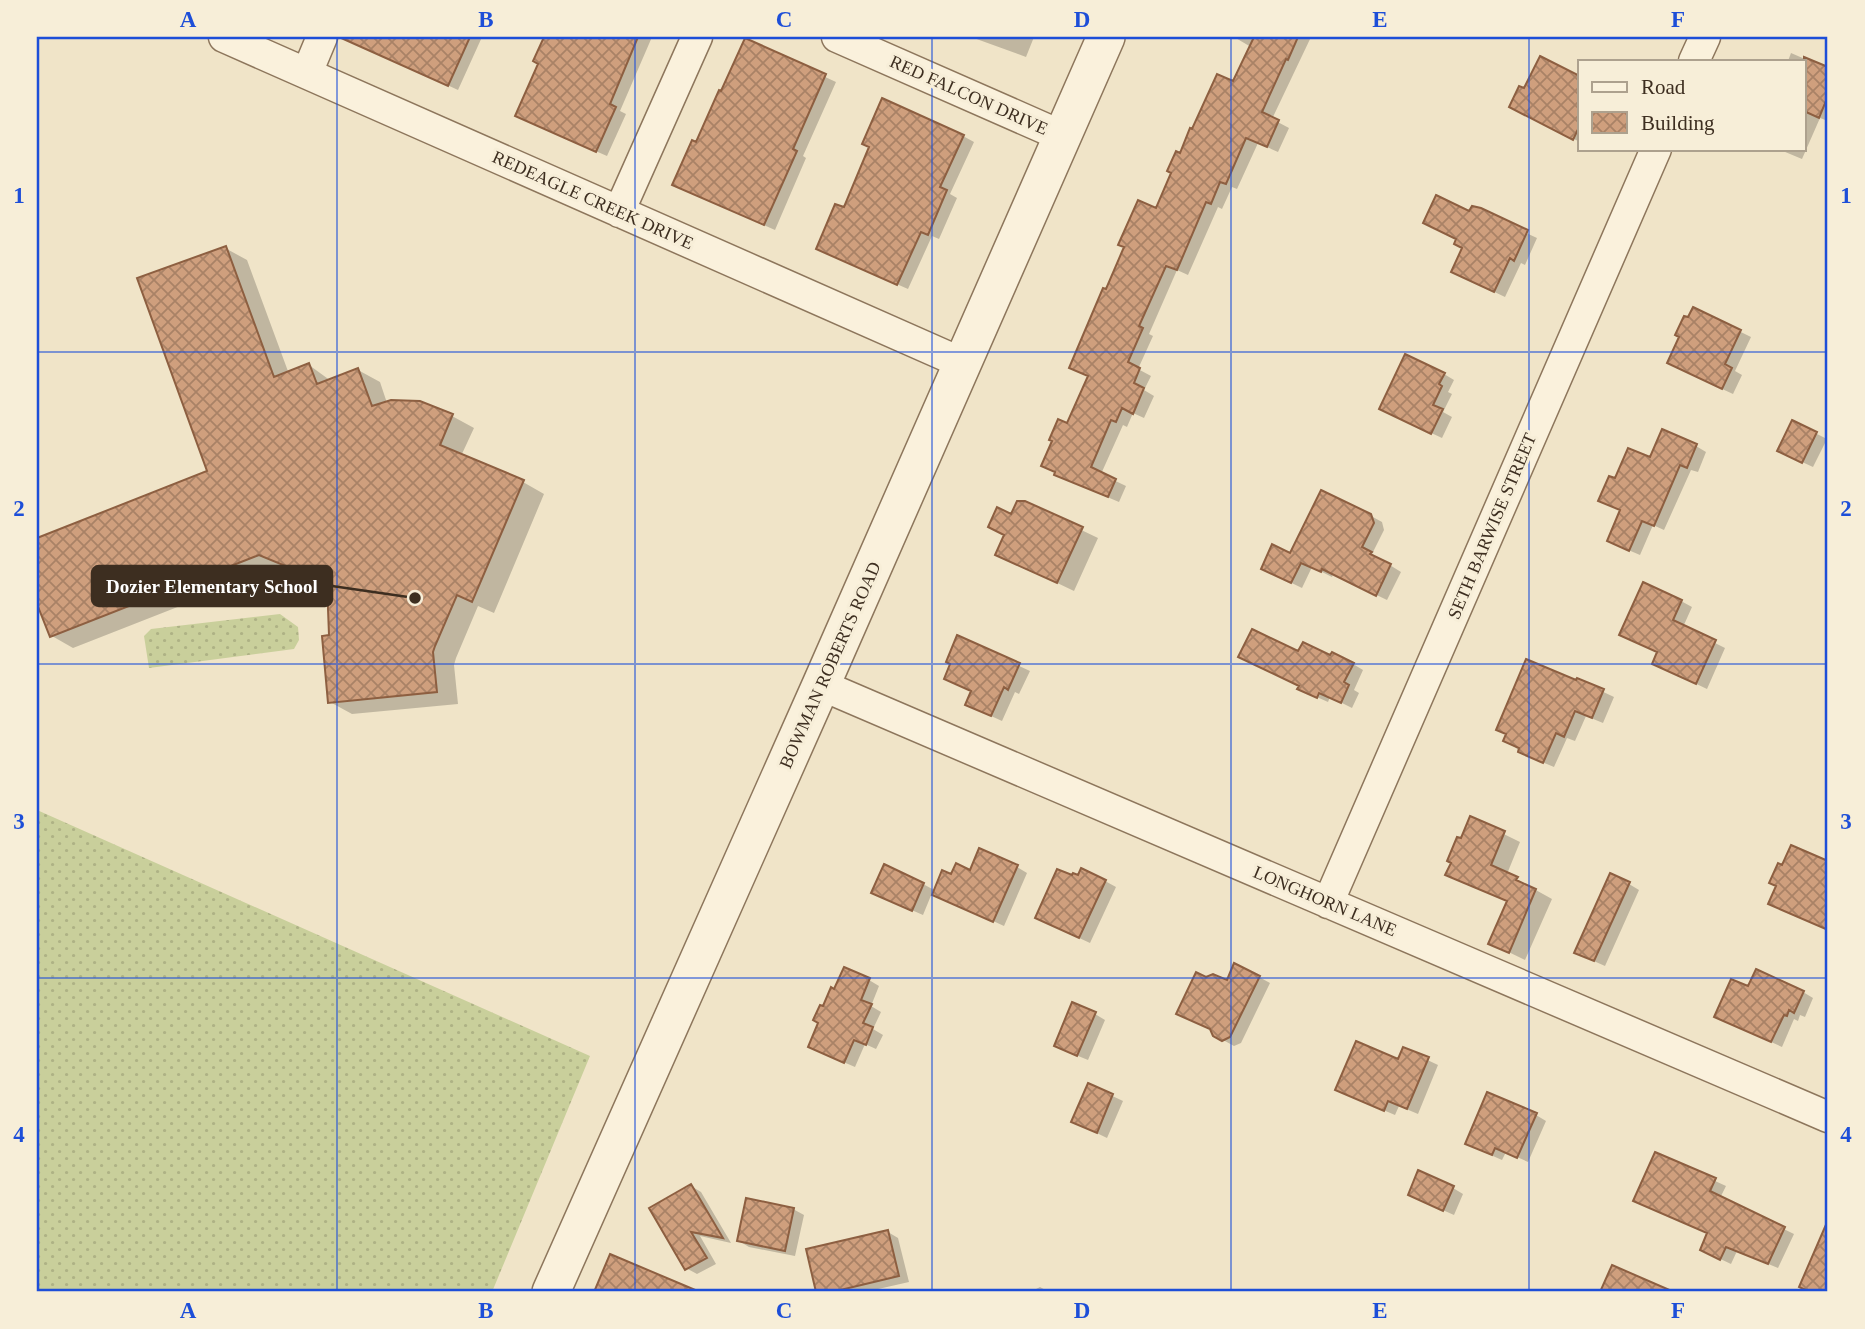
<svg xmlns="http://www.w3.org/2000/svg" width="1865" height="1329" font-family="Georgia,serif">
	<defs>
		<pattern id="grass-dots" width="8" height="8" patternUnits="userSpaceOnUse" patternTransform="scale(1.75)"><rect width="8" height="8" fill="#c9cf9b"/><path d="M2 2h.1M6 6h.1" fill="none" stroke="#aeb285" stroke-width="1.8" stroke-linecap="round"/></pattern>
		<pattern id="building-cross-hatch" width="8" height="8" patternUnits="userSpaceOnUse" patternTransform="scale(1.75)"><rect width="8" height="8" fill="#cf9f7d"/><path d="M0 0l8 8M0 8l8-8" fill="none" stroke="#a98266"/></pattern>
	</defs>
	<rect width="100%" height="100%" fill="#f0e4c8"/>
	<path fill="url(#grass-dots)" d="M 280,614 L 298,627 L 299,640 L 294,649 L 149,668 L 144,636 L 151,629 Z
		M 37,810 L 590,1056 L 492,1292 L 37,1292 Z"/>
	<path fill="#0003" d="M 374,37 L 482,37 L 458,90 L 369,49 Z
		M 546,37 L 652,37 L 620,111 L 626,114 L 607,156 L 527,121 L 540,64 L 535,61 Z
		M 971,37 L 1034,37 L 1026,57 Z
		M 1234,37 L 1311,37 L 1272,119 L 1289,128 L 1278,152 L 1258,143 L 1237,189 L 1232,187 L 1222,209 L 1218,207 L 1188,275 L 1177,270 L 1149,334 L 1153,336 L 1138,369 L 1151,376 L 1144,390 L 1154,396 L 1144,418 L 1133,413 L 1127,427 L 1123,425 L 1101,474 L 1126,486 L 1119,502 L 1067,480 L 1067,425 L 1089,377 L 1071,367 L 1107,291 L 1156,210 L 1180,155 L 1234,84 L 1251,47 Z
		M 745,40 L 836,82 L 803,156 L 806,158 L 775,230 L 685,190 L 697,144 Z
		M 1791,53 L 1828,69 L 1828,121 L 1820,118 L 1802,159 L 1778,149 L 1804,149 L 1804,61 L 1788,61 Z
		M 1580,78 L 1580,142 L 1522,113 L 1525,91 Z
		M 963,136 L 974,142 L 950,194 L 957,198 L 939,239 L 932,236 L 908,289 L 828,254 L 845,210 Z
		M 1472,208 L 1537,238 L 1525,265 L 1521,263 L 1505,297 L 1463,277 L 1464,248 L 1458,239 Z
		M 225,248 L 247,260 L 289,374 L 309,365 L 331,381 L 358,370 L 380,382 L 387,403 L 419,402 L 452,416 L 474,428 L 461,456 L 523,482 L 544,494 L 494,613 L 478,606 L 456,658 L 454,665 L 458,704 L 352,714 L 330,702 L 331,637 L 328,585 L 282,566 L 73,648 L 52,636 L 37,599 L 37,540 L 210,472 Z
		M 1694,309 L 1751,337 L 1735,371 L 1742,375 L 1733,394 L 1679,369 L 1688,319 Z
		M 1444,374 L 1454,380 L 1448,392 L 1452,394 L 1443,412 L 1452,417 L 1442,438 L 1391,414 Z
		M 1793,422 L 1827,439 L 1813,467 L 1789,456 Z
		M 1696,446 L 1706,452 L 1698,472 L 1691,470 L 1664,530 L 1653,525 L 1640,555 L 1619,546 L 1622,511 L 1600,500 L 1616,481 L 1651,459 Z
		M 1025,503 L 1098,538 L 1074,591 L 997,554 L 1012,516 Z
		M 1371,516 L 1382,522 L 1384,530 L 1372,554 L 1401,572 L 1387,600 L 1333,574 L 1332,577 L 1312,567 L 1302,588 L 1273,574 L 1291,555 Z
		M 1681,601 L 1692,607 L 1683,627 L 1725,648 L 1707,689 L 1665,669 L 1659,652 L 1632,640 Z
		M 958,638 L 1030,671 L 1019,694 L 1015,692 L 1002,721 L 967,705 L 973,691 Z
		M 1299,654 L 1353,664 L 1363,670 L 1354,690 L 1359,693 L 1352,708 L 1330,697 L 1328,702 L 1310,694 Z
		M 1578,680 L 1614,697 L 1603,723 L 1586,716 L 1575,741 L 1567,738 L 1554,767 L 1530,757 L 1505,741 Z
		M 1471,818 L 1520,842 L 1507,874 L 1552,899 L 1525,960 L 1490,943 L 1508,902 L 1448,874 Z
		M 1017,867 L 1027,873 L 1004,926 L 932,893 L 923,915 L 884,898 L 923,884 L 936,891 L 952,876 Z
		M 1073,878 L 1105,881 L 1116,887 L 1090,943 L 1047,923 Z
		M 1629,884 L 1639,890 L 1605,966 L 1587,958 Z
		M 1259,977 L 1270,983 L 1241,1043 L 1234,1046 L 1214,1035 L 1228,982 Z
		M 869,980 L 879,986 L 871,1006 L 881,1012 L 873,1029 L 883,1035 L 876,1049 L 865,1044 L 855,1067 L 820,1052 L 824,1008 L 835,991 Z
		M 1749,988 L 1803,992 L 1813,998 L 1805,1017 L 1800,1015 L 1798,1021 L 1794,1019 L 1782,1047 L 1727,1022 Z
		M 1095,1014 L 1105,1020 L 1088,1060 L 1066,1051 Z
		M 1404,1049 L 1438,1065 L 1418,1114 L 1399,1106 L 1395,1115 L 1348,1095 L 1399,1061 Z
		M 1089,1085 L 1123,1101 L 1107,1138 L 1074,1122 Z
		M 1536,1115 L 1546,1121 L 1528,1162 L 1506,1152 L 1502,1160 L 1477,1149 Z
		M 1656,1154 L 1726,1186 L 1720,1198 L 1794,1234 L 1778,1268 L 1737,1251 L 1731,1264 L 1712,1255 L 1709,1234 L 1646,1206 Z
		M 691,1186 L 701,1192 L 731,1243 L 700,1236 L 716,1264 L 697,1274 L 686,1268 Z
		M 1453,1188 L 1463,1194 L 1454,1215 L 1420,1200 Z
		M 793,1209 L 804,1215 L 795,1256 L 749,1247 L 739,1241 Z
		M 888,1232 L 898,1238 L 909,1282 L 865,1292 L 818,1292 L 808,1251 Z
		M 1040,1287 L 1049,1292 L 1030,1292 Z"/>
	<path fill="url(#building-cross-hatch)" stroke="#8d5f41" stroke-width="2" d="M 339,37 L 470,37 L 448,86 Z
		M 544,37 L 638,37 L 610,104 L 616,107 L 596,152 L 515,116 L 538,64 L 533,61 Z
		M 1254,37 L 1298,37 L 1288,60 L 1286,59 L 1262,112 L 1279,120 L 1267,147 L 1246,138 L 1226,184 L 1220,182 L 1211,204 L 1206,202 L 1177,270 L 1166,266 L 1139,326 L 1143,328 L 1128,362 L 1140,368 L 1134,383 L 1144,388 L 1133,414 L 1122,408 L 1116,422 L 1111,420 L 1091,467 L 1116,479 L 1108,497 L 1054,475 L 1055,472 L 1041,466 L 1052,441 L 1049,440 L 1058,419 L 1067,423 L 1088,376 L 1069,368 L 1103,288 L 1106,289 L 1124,247 L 1118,245 L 1138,200 L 1156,208 L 1171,173 L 1167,171 L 1176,151 L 1180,153 L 1190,128 L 1192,129 L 1217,74 L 1233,81 Z
		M 745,38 L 826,74 L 793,149 L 797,151 L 764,225 L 672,185 L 692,140 L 696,142 L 719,90 L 721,91 Z
		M 1540,56 L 1580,76 L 1580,125 L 1573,140 L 1509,107 L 1519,86 L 1524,88 Z
		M 1804,57 L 1828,67 L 1828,96 L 1819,118 L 1804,111 Z
		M 882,98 L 964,135 L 940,187 L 947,190 L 928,235 L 921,232 L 897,285 L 816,249 L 835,204 L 844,207 L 869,147 L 862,144 Z
		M 1436,195 L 1469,211 L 1472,206 L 1481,208 L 1528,230 L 1514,261 L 1510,258 L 1494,292 L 1451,272 L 1462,248 L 1454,244 L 1456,239 L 1423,223 Z
		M 226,246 L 274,377 L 309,363 L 317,384 L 358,368 L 372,406 L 391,400 L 420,401 L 453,414 L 440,445 L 524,480 L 472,602 L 457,595 L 435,646 L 433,652 L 437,692 L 328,703 L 322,636 L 329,635 L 327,583 L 259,555 L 50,637 L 37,604 L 37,538 L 207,471 L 137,278 Z
		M 1693,307 L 1741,330 L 1725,364 L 1732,368 L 1722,389 L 1667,363 L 1679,337 L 1675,335 L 1684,316 L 1688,317 Z
		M 1405,354 L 1445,373 L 1439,384 L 1442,386 L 1433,405 L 1443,409 L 1431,434 L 1379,409 Z
		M 1792,420 L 1817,432 L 1802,463 L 1777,451 Z
		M 1662,429 L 1697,444 L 1687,468 L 1680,465 L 1654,526 L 1642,521 L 1629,551 L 1607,541 L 1620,510 L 1598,501 L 1609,476 L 1615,478 L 1628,448 L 1650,457 Z
		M 1321,490 L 1371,514 L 1374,523 L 1362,547 L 1372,552 L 1370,554 L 1391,564 L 1376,596 L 1322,569 L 1321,572 L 1301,563 L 1291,583 L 1261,569 L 1272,544 L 1290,553 Z
		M 1017,501 L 1025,501 L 1083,527 L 1057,583 L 995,555 L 1004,535 L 988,527 L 997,507 L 1011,514 Z
		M 1643,582 L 1682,600 L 1673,620 L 1716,640 L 1696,684 L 1652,664 L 1657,652 L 1619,635 Z
		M 1252,629 L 1298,651 L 1303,642 L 1330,655 L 1332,652 L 1354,663 L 1344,682 L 1349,685 L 1341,703 L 1319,693 L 1317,698 L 1297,689 L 1299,686 L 1238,657 Z
		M 957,635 L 1020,663 L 1008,690 L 1004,687 L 991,716 L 965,705 L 971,691 L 944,679 L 950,664 L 946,662 Z
		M 1526,659 L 1576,680 L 1577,678 L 1604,689 L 1592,718 L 1575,711 L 1564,737 L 1556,733 L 1543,763 L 1518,752 L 1519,748 L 1503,741 L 1506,734 L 1496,730 Z
		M 1470,816 L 1505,831 L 1491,865 L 1518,877 L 1516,880 L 1536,889 L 1509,953 L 1488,944 L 1507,901 L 1445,875 L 1451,863 L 1447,861 L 1457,837 L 1461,838 Z
		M 1791,845 L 1828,861 L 1828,930 L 1768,904 L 1776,886 L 1769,883 L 1778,863 L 1782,865 Z
		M 979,848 L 1018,865 L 993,922 L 932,895 L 942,870 L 951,874 L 956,863 L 970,870 Z
		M 884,864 L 924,883 L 912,911 L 871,893 Z
		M 1081,868 L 1106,880 L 1079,938 L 1035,918 L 1057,869 L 1072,875 L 1073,873 L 1078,875 Z
		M 1610,873 L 1630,882 L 1594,961 L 1574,953 Z
		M 1234,963 L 1260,976 L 1230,1037 L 1222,1041 L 1213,1036 L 1210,1029 L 1176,1014 L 1196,972 L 1206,977 L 1213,974 L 1227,980 Z
		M 844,967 L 870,978 L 861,1000 L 872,1004 L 863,1023 L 873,1027 L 866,1045 L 854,1040 L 844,1063 L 808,1047 L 818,1023 L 813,1020 L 820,1005 L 823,1006 L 831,987 L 834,989 Z
		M 1756,969 L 1804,991 L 1794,1013 L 1789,1010 L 1787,1016 L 1784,1015 L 1771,1042 L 1714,1017 L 1731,979 L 1748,986 Z
		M 1072,1002 L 1096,1012 L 1077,1056 L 1054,1046 Z
		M 1356,1041 L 1398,1059 L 1403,1047 L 1429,1057 L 1407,1109 L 1388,1101 L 1384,1111 L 1335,1090 Z
		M 1088,1083 L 1113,1094 L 1097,1133 L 1071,1122 Z
		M 1487,1092 L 1537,1113 L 1517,1158 L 1495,1148 L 1492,1155 L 1465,1144 Z
		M 1655,1152 L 1716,1178 L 1710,1191 L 1785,1227 L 1768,1264 L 1726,1247 L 1720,1260 L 1700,1250 L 1707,1233 L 1633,1201 Z
		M 1418,1170 L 1454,1186 L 1443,1211 L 1408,1195 Z
		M 691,1184 L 723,1238 L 691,1232 L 707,1258 L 685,1270 L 649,1208 Z
		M 746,1198 L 794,1208 L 785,1251 L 737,1241 Z
		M 1828,1220 L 1828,1292 L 1810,1292 L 1799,1287 Z
		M 888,1230 L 899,1276 L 832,1292 L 816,1292 L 806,1249 Z
		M 610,1254 L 700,1292 L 594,1292 Z
		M 1612,1265 L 1674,1292 L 1600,1292 Z"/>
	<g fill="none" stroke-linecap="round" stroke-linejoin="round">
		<defs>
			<path id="minor" d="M 224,37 L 962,363
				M 837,37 L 1062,136
				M 1694,61 L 1705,37
				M 307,73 L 322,37
				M 619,212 L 697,37
				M 821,685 L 1828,1117
				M 1328,903 L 1656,149"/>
			<path id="tertiary" d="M 551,1292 L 821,685 L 1106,37"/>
		</defs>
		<use href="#minor" stroke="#8d765c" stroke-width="33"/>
		<use href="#tertiary" stroke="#8d765c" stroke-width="40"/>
		<use href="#minor" stroke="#faf1dc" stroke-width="30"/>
		<use href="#tertiary" stroke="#faf1dc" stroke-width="37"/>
	</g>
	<path fill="none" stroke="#1d4ed8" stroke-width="2" stroke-opacity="0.55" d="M 337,37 L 337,1292M 635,37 L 635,1292M 932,37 L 932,1292M 1231,37 L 1231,1292M 1529,37 L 1529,1292M 37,352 L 1828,352M 37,664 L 1828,664M 37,978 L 1828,978"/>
	<g text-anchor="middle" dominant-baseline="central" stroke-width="6" stroke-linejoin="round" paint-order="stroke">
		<g font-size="18" fill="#3d2e20" stroke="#f7eed8">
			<text transform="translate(969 95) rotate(24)">RED FALCON DRIVE</text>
			<text transform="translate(593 200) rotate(24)">REDEAGLE CREEK DRIVE</text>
			<text transform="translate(1492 526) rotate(-67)">SETH BARWISE STREET</text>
			<text transform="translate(830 665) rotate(-66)">BOWMAN ROBERTS ROAD</text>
			<text transform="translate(1325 901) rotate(23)">LONGHORN LANE</text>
		</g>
	</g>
	<path fill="none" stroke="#3d2e20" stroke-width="2.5" d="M415 598L332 586"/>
	<circle fill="#3d2e20" stroke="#f7eed8" stroke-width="2.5" cx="415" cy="598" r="7"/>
	<rect fill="#3d2e20" stroke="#3d2e20" stroke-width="2.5" x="92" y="566" width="240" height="40" rx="7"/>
	<g font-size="19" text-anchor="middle" font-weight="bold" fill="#fff">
		<text x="212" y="593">Dozier Elementary School</text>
	</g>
	<rect width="1865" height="1329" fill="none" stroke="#f7eed8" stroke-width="77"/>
	<rect x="1578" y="60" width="228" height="91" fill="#f7eed8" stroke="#ada18e" stroke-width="2"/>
	<rect x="1592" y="82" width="35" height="10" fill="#faf1dc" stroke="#ada18e" stroke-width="2"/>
	<text x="1641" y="94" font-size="21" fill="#3d2e20">Road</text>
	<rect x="1592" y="112" width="35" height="21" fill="url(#building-cross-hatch)" stroke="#ada18e" stroke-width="2"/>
	<text x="1641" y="130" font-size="21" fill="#3d2e20">Building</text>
	<rect x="38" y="38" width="1788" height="1252" fill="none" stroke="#1d4ed8" stroke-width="2.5"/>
	<g font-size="23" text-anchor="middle" font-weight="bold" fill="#1d4ed8">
		<text x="188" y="27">A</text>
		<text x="486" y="27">B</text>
		<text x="784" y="27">C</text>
		<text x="1082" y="27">D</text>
		<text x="1380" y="27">E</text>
		<text x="1678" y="27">F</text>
		<text x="19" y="203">1</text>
		<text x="1846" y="203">1</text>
		<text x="19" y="516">2</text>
		<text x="1846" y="516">2</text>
		<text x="19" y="829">3</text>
		<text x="1846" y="829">3</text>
		<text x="19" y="1142">4</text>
		<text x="1846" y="1142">4</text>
		<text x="188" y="1318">A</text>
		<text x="486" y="1318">B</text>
		<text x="784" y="1318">C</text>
		<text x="1082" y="1318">D</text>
		<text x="1380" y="1318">E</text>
		<text x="1678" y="1318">F</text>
	</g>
</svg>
